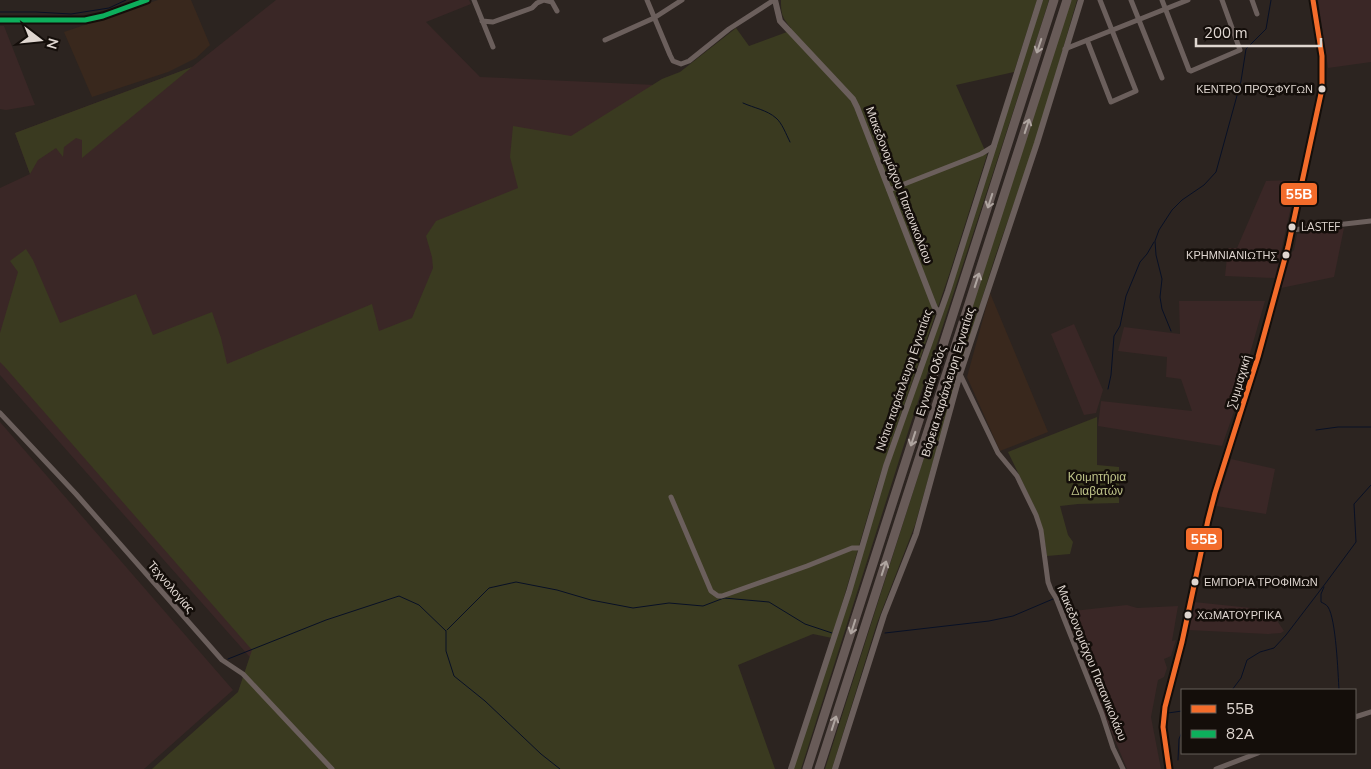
<svg xmlns="http://www.w3.org/2000/svg" width="1371" height="769" font-family="'Nunito Sans',sans-serif">
	<rect width="100%" height="100%" fill="#2c2420"/>
	<path fill="#39281d" d="M 158,0 L 191,0 L 210,45 L 196,58 L 168,72 L 92,97 L 64,32 Z
		M 990,293 L 1048,432 L 1000,451 L 967,377 Z"/>
	<path fill="#3a2726" d="M 276,0 L 469,0 L 471,4 L 426,22 L 480,77 L 699,87 L 417,769 L 349,769 L 0,375 L 0,188 L 30,174 L 15,133 L 192,67 Z
		M 1318,0 L 1371,0 L 1371,62 L 1328,68 Z
		M 0,26 L 4,26 L 35,105 L 6,110 L 0,109 Z
		M 1297,180 L 1275,278 L 1225,276 L 1228,248 L 1237,248 L 1266,181 Z
		M 1344,228 L 1334,277 L 1281,288 L 1292,252 L 1294,250 L 1297,234 Z
		M 1179,301 L 1265,301 L 1241,385 L 1243,386 L 1222,446 L 1098,426 L 1101,401 L 1192,411 L 1181,379 L 1166,377 L 1167,357 L 1118,351 L 1124,327 L 1180,334 Z
		M 1074,324 L 1103,390 L 1096,413 L 1084,415 L 1051,334 Z
		M 0,422 L 233,690 L 144,769 L 0,769 Z
		M 1231,459 L 1275,469 L 1266,514 L 1216,506 Z
		M 1194,602 L 1270,610 L 1284,631 L 1281,633 L 1268,634 L 1188,630 L 1193,614 Z
		M 1127,605 L 1137,608 L 1178,606 L 1172,641 L 1176,640 L 1171,656 L 1164,659 L 1167,668 L 1164,677 L 1158,680 L 1151,717 L 1161,769 L 1127,769 L 1100,704 L 1078,643 L 1064,612 Z"/>
	<path fill="#3a3a20" d="M 781,0 L 1037,0 L 1014,72 L 956,85 L 987,155 L 949,275 L 877,484 L 832,638 L 813,634 L 738,665 L 775,769 L 152,769 L 238,692 L 252,650 L 4,366 L 0,362 L 0,333 L 18,272 L 10,261 L 26,249 L 33,260 L 60,323 L 136,294 L 153,335 L 212,312 L 221,338 L 227,364 L 372,304 L 379,331 L 412,318 L 433,268 L 432,257 L 426,236 L 436,221 L 518,188 L 510,157 L 513,126 L 571,136 L 662,79 L 680,72 L 736,28 L 749,46 L 787,32 L 791,28 C 782,17 781,14 781,0 Z
		M 1043,0 L 1049,0 L 1033,51 L 909,429 L 801,769 L 793,769 L 885,477 Z
		M 1071,0 L 1077,0 L 1039,132 L 995,257 L 957,378 L 915,525 L 877,623 L 832,769 L 825,769 L 987,259 Z
		M 192,67 L 82,158 L 82,140 L 76,138 L 64,147 L 63,157 L 56,148 L 38,160 L 30,174 L 15,133 Z
		M 1097,417 L 1097,465 L 1119,467 L 1119,503 L 1078,504 L 1060,506 L 1068,535 L 1073,542 L 1070,554 L 1047,556 L 1043,531 L 1035,508 L 1008,452 Z"/>
	<g fill="none" stroke-linecap="round" stroke-linejoin="round">
		<path stroke="#081025" stroke-width="1" d="M 0,12 L 36,12 L 71,14 L 109,8 L 126,0
			M 743,103 C 754,108 767,110 776,118 C 782,123 786,134 790,142
			M 1171,331 L 1162,309 L 1160,297 L 1162,279 L 1156,255 L 1155,241 L 1159,230 L 1172,210 L 1182,200 L 1204,185 L 1216,172 L 1241,81 L 1246,49 L 1266,29 L 1271,0
			M 1108,389 L 1111,375 L 1114,336 L 1120,326 L 1126,296 L 1140,262 L 1147,254 L 1154,242
			M 1316,430 L 1338,427 L 1371,427
			M 1324,587 L 1321,594 L 1321,602 C 1323,603 1327,605 1328,607 C 1336,619 1338,673 1339,690
			M 447,630 L 489,588 L 516,582 L 557,590 L 591,600 L 633,608 L 669,603 L 703,606 L 724,598 L 769,602 L 805,624 L 832,633
			M 885,633 L 989,621 L 1013,616 L 1053,599
			M 228,659 L 326,620 L 399,596 L 419,605 L 446,631 L 446,651 L 454,676 L 485,701 L 541,754 L 560,769
			M 1232,690 L 1241,678 L 1247,660 L 1260,652 L 1274,648 L 1286,635 L 1325,584 L 1356,542 L 1354,504 L 1371,485
			M 1168,713 L 1182,711
			M 1178,760 L 1179,739 L 1182,732"/>
		<path stroke="#6b5f5c" stroke-width="5" d="M 474,0 L 493,47
			M 647,0 L 670,55 L 673,61 L 681,64 L 689,61 L 729,29 L 774,0
			M 1131,0 L 1162,78
			M 1162,0 L 1189,70 L 1191,71 L 1240,50 L 1222,0
			M 1252,0 L 1257,14
			M 482,21 L 493,22 L 532,8 L 537,3 L 544,0 L 552,2 L 557,11
			M 605,40 L 654,18 L 682,0
			M 1087,40 L 1111,102 L 1136,91 L 1100,0
			M 1065,49 L 1188,0
			M 889,190 L 981,154 L 994,146
			M 1292,230 L 1371,221
			M 960,374 L 998,453 L 1017,476 L 1036,515 L 1041,530 L 1048,582 L 1051,590 L 1056,598 L 1065,621 L 1102,714 L 1113,748 L 1123,769
			M 0,413 L 76,494 L 222,660 L 243,674 L 332,769
			M 671,497 L 711,591 L 718,596 L 722,596 L 807,566 L 852,548 L 861,548
			M 1355,717 L 1371,712
			M 1216,769 L 1258,753"/>
		<path stroke="#6b5f5c" stroke-width="6" d="M 775,0 L 780,21 L 853,99 L 857,107 L 935,308 L 940,313
			M 791,769 L 849,592 L 886,466 L 948,291 L 1040,0
			M 835,769 L 884,615 L 916,534 L 960,374 L 1037,143 L 1081,0
			M 1169,769 L 1163,727 L 1165,707 L 1182,642 L 1208,520 L 1215,493 L 1258,357 L 1288,247 L 1322,89 C 1326,59 1317,30 1313,0"/>
		<path stroke="#6d605e" stroke-width="7" d="M 0,20 L 85,20 L 103,16 L 147,0"/>
		<path stroke="#685b58" stroke-width="9" d="M 807,769 L 1054,0
			M 819,769 L 1067,0"/>
		<defs>
			<path id="bus-1" d="M 1169,769 L 1163,727 L 1165,707 L 1182,642 L 1208,520 L 1215,493 L 1258,357 L 1288,247 L 1322,89 L 1322,56 L 1313,0"/>
			<path id="bus-2" d="M 0,20 L 85,20 L 103,16 L 147,0"/>
		</defs>
		<use href="#bus-1" stroke="#140e0a" stroke-width="9"/>
		<use href="#bus-2" stroke="#140e0a" stroke-width="9"/>
		<use href="#bus-1" stroke="#f36c2b" stroke-width="5"/>
		<use href="#bus-2" stroke="#0daf5c" stroke-width="5"/>
	</g>
	<defs><path id="oneway-shaft" d="M-6 0H5M1.5-3L5.5 0L1.5 3" fill="none" stroke-width="1.6" stroke-linecap="round" stroke-linejoin="round" transform="scale(1.25)"/></defs>
	<g stroke="#afa5a0">
		<use href="#oneway-shaft" transform="translate(1039 46) rotate(108)"/>
		<use href="#oneway-shaft" transform="translate(1027 126) rotate(-72)"/>
		<use href="#oneway-shaft" transform="translate(990 201) rotate(108)"/>
		<use href="#oneway-shaft" transform="translate(977 280) rotate(-72)"/>
		<use href="#oneway-shaft" transform="translate(913 439) rotate(108)"/>
		<use href="#oneway-shaft" transform="translate(884 568) rotate(-72)"/>
		<use href="#oneway-shaft" transform="translate(853 627) rotate(108)"/>
		<use href="#oneway-shaft" transform="translate(834 723) rotate(-72)"/>
	</g>
	<g fill="#dfd6d0" stroke="#140e0a" stroke-width="2">
		<circle cx="1322" cy="89" r="4.5"/>
		<circle cx="1292" cy="227" r="4.5"/>
		<circle cx="1286" cy="255" r="4.5"/>
		<circle cx="1195" cy="582" r="4.5"/>
		<circle cx="1188" cy="615" r="4.5"/>
	</g>
	<g text-anchor="middle" dominant-baseline="central" stroke-width="5" stroke-linejoin="round" paint-order="stroke">
		<g font-size="11" fill="#dfd6d0" stroke="#140e0a" text-anchor="start">
			<text x="1313" y="89" text-anchor="end">ΚΕΝΤΡΟ ΠΡΟΣΦΥΓΩΝ</text>
			<text x="1301" y="227">LASTEF</text>
			<text x="1277" y="255" text-anchor="end">ΚΡΗΜΝΙΑΝΙΩΤΗΣ</text>
			<text x="1204" y="582">ΕΜΠΟΡΙΑ ΤΡΟΦΙΜΩΝ</text>
			<text x="1197" y="615">ΧΩΜΑΤΟΥΡΓΙΚΑ</text>
		</g>
		<g font-size="12" fill="#dfd6d0" stroke="#140e0a">
			<text transform="translate(899 185) rotate(69)">Μακεδονομάχου Παπανικολάου</text>
			<text transform="translate(904 380) rotate(-71)">Νότια παράπλευρη Εγνατίας</text>
			<text transform="translate(931 381) rotate(-72)">Εγνατία Οδός</text>
			<text transform="translate(948 382) rotate(-73)">Βόρεια παράπλευρη Εγνατίας</text>
			<text transform="translate(1239 382) rotate(-73)">Συμμαχική</text>
			<text transform="translate(171 587) rotate(49)">Τεχνολογίας</text>
			<text transform="translate(1092 663) rotate(68)">Μακεδονομάχου Παπανικολάου</text>
		</g>
		<g font-size="12" fill="#bfc489" stroke="#140e0a">
			<text x="1097" y="477">Κοιμητήρια<tspan x="1097" dy="14">Διαβατών</tspan></text>
		</g>
	</g>
	<g stroke="#140e0a" stroke-width="2">
		<rect x="1280" y="182" width="38" height="24" rx="5" fill="#f36c2b"/>
		<rect x="1185" y="527" width="38" height="24" rx="5" fill="#f36c2b"/>
	</g>
	<g font-size="14" text-anchor="middle" font-weight="bold" fill="#fff">
		<text x="1299" y="199">55Β</text>
		<text x="1204" y="544">55Β</text>
	</g>
	<rect x="1181" y="689" width="175" height="65" fill="#140e0a" stroke="#655e59"/>
	<rect x="1191" y="705" width="25" height="8" fill="#f36c2b" stroke="#655e59"/>
	<text x="1226" y="714" font-size="15" fill="#dfd6d0">55Β</text>
	<rect x="1191" y="730" width="25" height="8" fill="#0daf5c" stroke="#655e59"/>
	<text x="1226" y="739" font-size="15" fill="#dfd6d0">82Α</text>
	<g transform="translate(40 40) rotate(106)" stroke="#140e0a" stroke-width="4" paint-order="stroke">
	<path d="M0-4L9 19L0 12L-9 19Z" fill="#dfd6d0"/>
	<text y="-8" font-size="14" font-weight="bold" text-anchor="middle" fill="#dfd6d0">N</text>
	</g>
	<path d="M1196 38v8h125v-8" fill="none" stroke="#dfd6d0" stroke-width="2.5"/>
	<text x="1204" y="38" font-size="15" fill="#dfd6d0" stroke="#140e0a" stroke-width="4" paint-order="stroke">200 m</text>
</svg>
